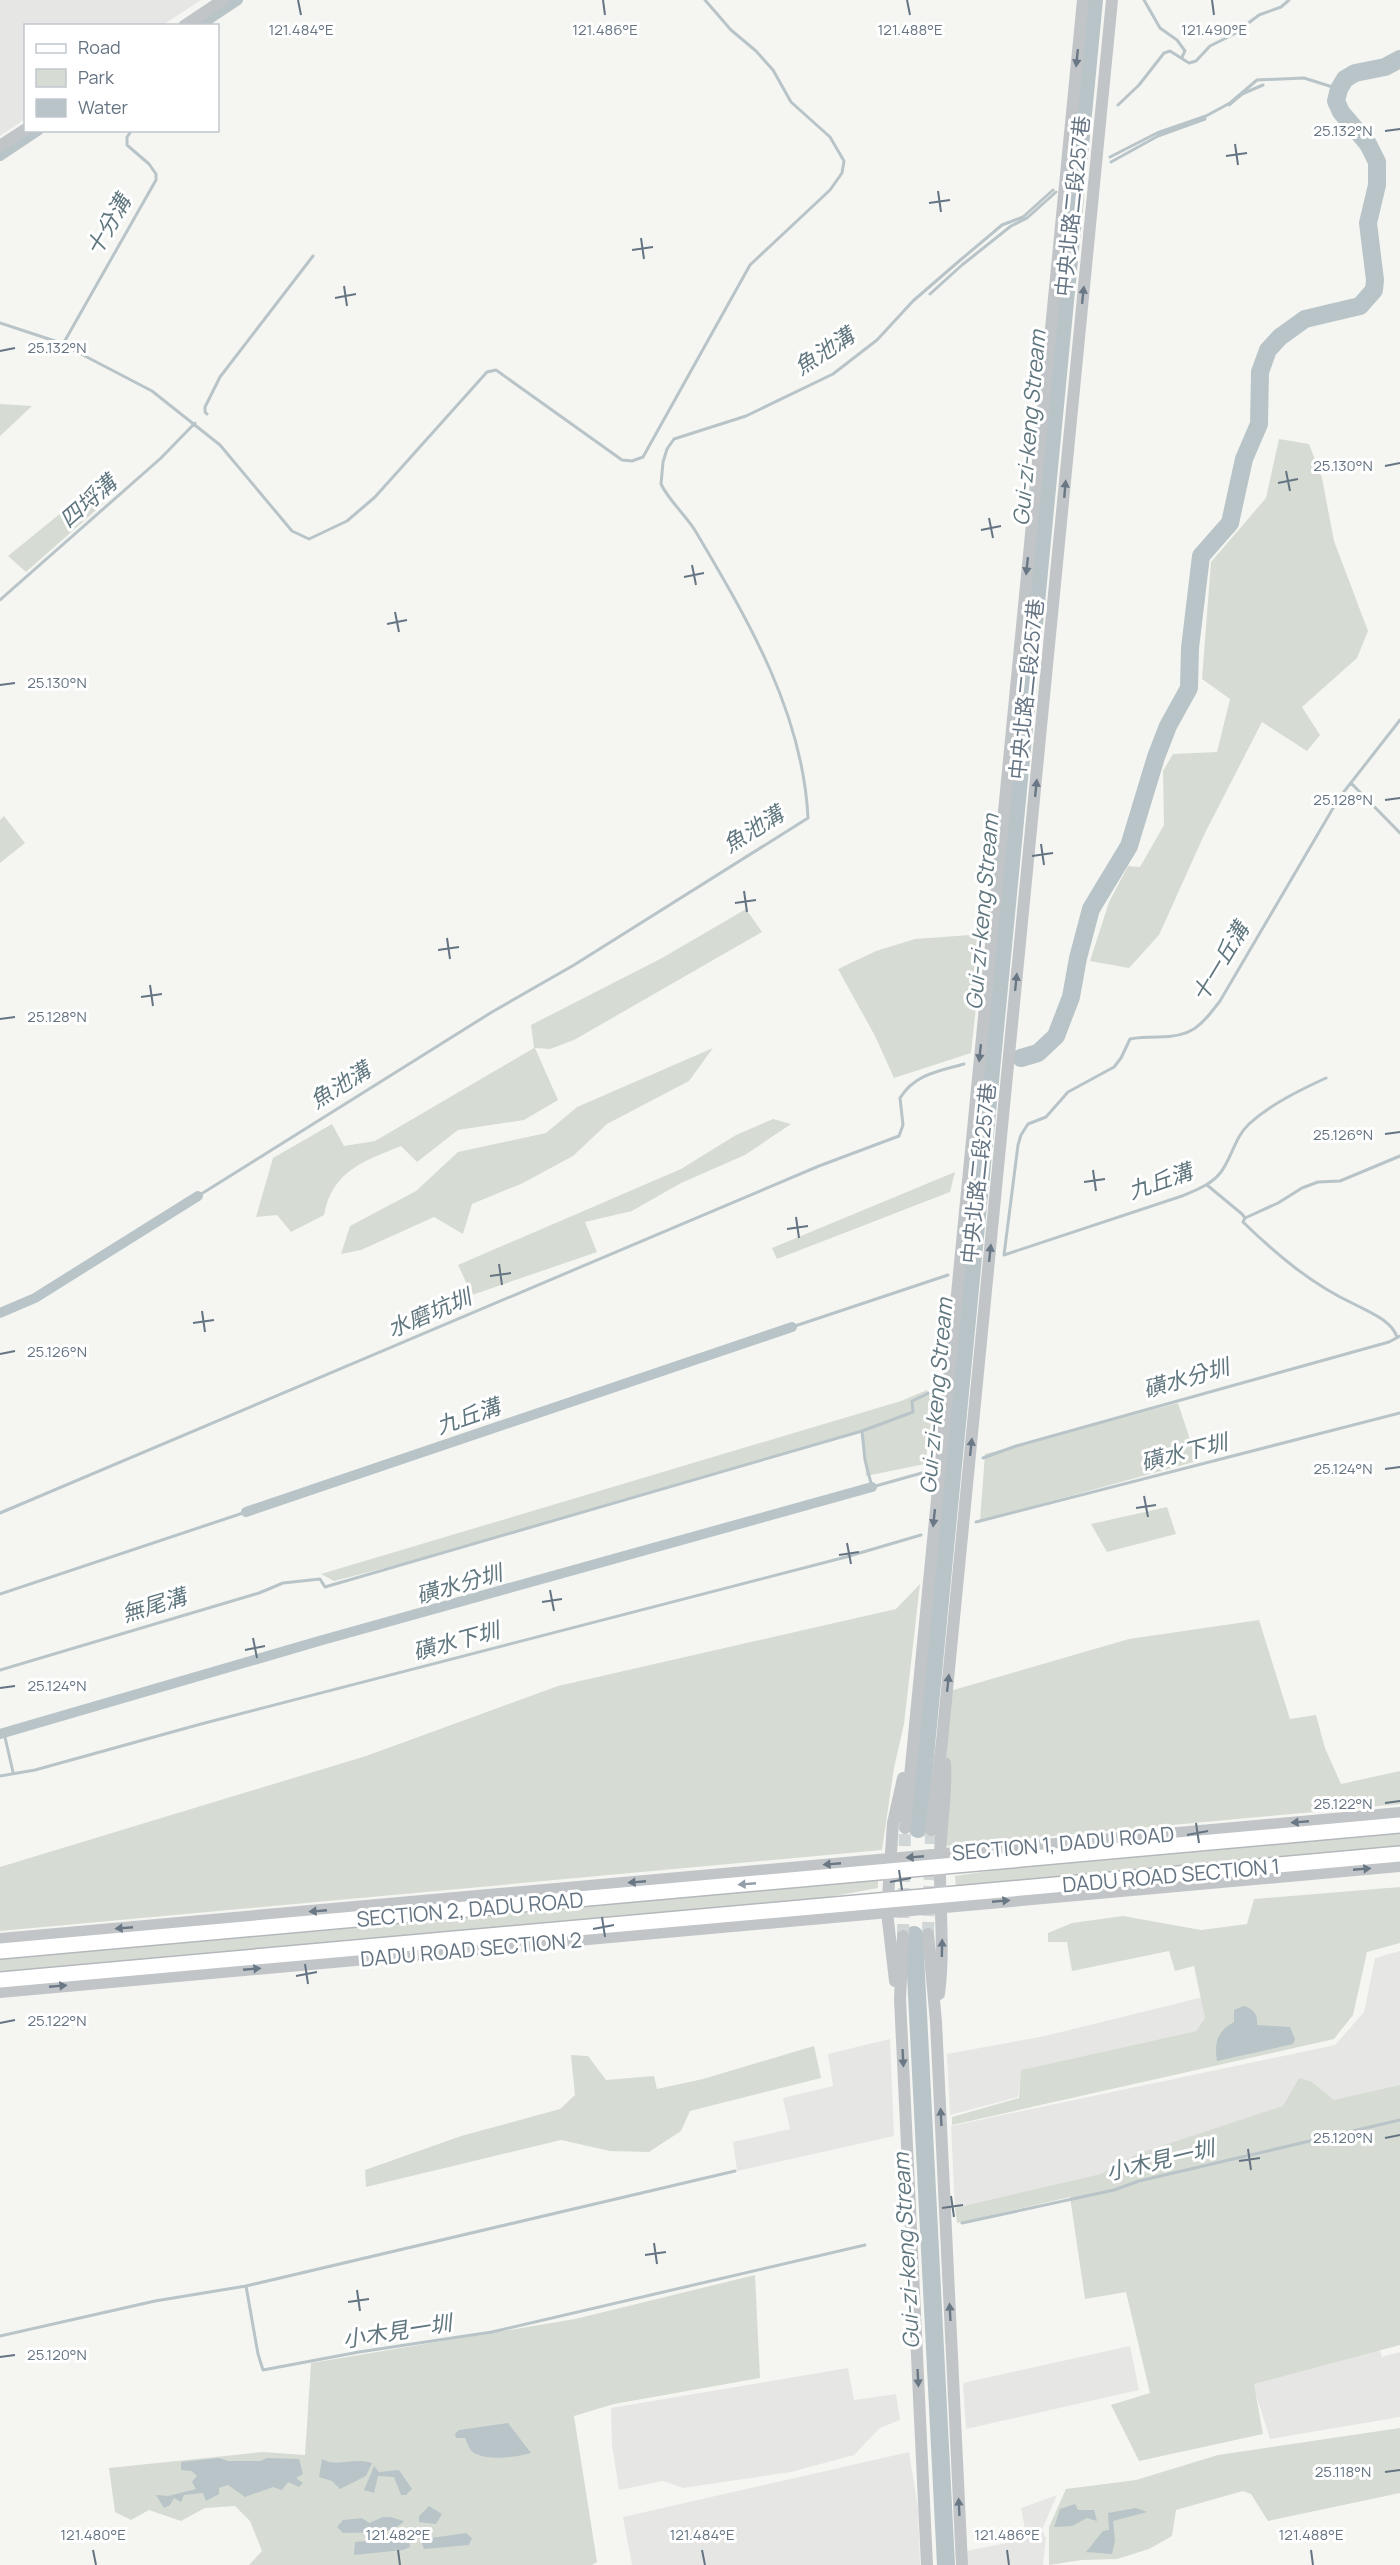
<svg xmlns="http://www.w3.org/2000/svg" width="1400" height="2565" font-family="Manrope,'Noto Sans TC',sans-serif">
	<rect width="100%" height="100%" fill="#f5f6f2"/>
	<path fill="#e6e7e5" d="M 0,0 L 201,0 L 163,25 L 26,26 L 25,119 L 0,136 Z
		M 1400,1951 L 1400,2176 L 1362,2296 L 1382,2357 L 1400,2352 L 1400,2417 L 1270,2439 L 1242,2351 L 1131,2279 L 1085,2183 L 955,2208 L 951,2126 L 1335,2045 L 1364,2012 L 1375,1958 Z
		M 1203,1997 L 1205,2018 L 1196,2031 L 1022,2070 L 1018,2097 L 950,2115 L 947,2054 L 1045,2036 Z
		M 890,2039 L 894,2136 L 737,2171 L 733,2142 L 790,2129 L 783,2098 L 833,2086 L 828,2054 Z
		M 1130,2346 L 1139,2390 L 966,2429 L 963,2383 Z
		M 848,2368 L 854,2400 L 896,2394 L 900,2420 L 880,2428 L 854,2455 L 791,2472 L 683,2488 L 663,2481 L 619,2490 L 612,2445 L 611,2408 Z
		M 909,2452 L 918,2508 L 920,2565 L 632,2565 L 623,2517 Z
		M 1057,2495 L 1042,2530 L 1046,2538 L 1043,2565 L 967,2565 L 966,2551 L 1027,2539 L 1021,2508 Z"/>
	<path fill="#d6dcd3" d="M 0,404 L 32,406 L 0,436 Z
		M 1279,439 L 1309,444 L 1322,478 L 1334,541 L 1368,631 L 1357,658 L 1302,707 L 1320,735 L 1307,751 L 1262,722 L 1205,833 L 1159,935 L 1129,968 L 1090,961 L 1109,902 L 1128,866 L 1140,867 L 1164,825 L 1163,771 L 1173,754 L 1217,752 L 1230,699 L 1202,679 L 1211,562 L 1266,498 Z
		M 94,486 L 103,504 L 26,572 L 8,556 Z
		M 4,816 L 25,843 L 0,863 L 0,820 Z
		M 746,909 L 762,932 L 574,1040 L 550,1049 L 535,1048 L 558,1100 L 524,1120 L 458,1130 L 417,1162 L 401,1146 C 364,1161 332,1171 324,1215 L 291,1232 L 277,1215 L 256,1217 L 273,1158 L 332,1124 L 344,1146 L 375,1141 L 534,1048 L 531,1025 L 662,958 Z
		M 984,934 L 971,1053 L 894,1078 L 875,1036 L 838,969 L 876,951 L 915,939 Z
		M 713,1048 L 689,1081 L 607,1124 L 573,1156 L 523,1183 L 472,1204 L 463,1234 L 434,1217 L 361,1250 L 341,1254 L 350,1226 L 416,1191 L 458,1152 L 546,1133 L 577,1107 Z
		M 773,1119 L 791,1124 L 745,1155 L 681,1183 L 632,1211 L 585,1222 L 597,1252 L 472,1295 L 458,1265 L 681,1169 L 736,1135 Z
		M 955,1172 L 950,1192 L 777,1259 L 772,1248 Z
		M 927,1390 L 934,1404 L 925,1464 L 866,1476 L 863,1432 L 419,1559 L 334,1581 L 321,1574 L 901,1401 Z
		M 1178,1403 L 1197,1461 L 980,1521 L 985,1454 Z
		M 1167,1507 L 1176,1534 L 1107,1552 L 1091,1524 Z
		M 920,1584 L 904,1724 L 894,1768 L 882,1850 L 0,1931 L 0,1867 L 366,1756 L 558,1686 L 896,1609 Z
		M 1259,1620 L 1290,1719 L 1316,1715 L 1325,1748 L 1341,1784 L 1400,1771 L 1400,1804 L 946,1846 L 943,1778 L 950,1691 L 1129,1639 Z
		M 1400,1833 L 1400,1846 L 956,1887 L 955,1876 L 1024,1866 Z
		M 878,1880 L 878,1888 L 818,1899 L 0,1972 L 0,1959 Z
		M 1400,1887 L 1400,1943 L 1367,1952 L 1353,2015 L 1334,2039 L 952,2125 L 952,2117 L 1019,2098 L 1021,2070 L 1196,2031 L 1205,2018 L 1194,1966 L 1175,1971 L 1169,1951 L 1072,1971 L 1067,1942 L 1048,1942 L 1048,1933 L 1072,1923 L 1123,1916 L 1201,1930 L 1247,1924 L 1254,1899 Z
		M 814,2046 L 821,2078 L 690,2111 L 681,2131 L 649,2152 L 610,2151 L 561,2140 L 366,2187 L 365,2170 L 461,2136 L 560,2109 L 575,2095 L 571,2055 L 588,2056 L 606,2080 L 654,2076 L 657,2089 L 703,2079 Z
		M 1299,2078 L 1312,2082 L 1334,2100 L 1400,2085 L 1400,2345 L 1254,2384 L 1263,2434 L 1139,2461 L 1111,2405 L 1150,2393 L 1126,2292 L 1085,2299 L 1070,2197 L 957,2223 L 955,2208 L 1101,2174 L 1137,2154 L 1283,2106 Z
		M 755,2275 L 760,2378 L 614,2404 L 574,2416 L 597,2562 L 592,2565 L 249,2565 L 262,2551 L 250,2521 L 235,2506 L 205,2508 L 181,2521 L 149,2510 L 131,2520 L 115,2512 L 109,2468 L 262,2452 L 305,2455 L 311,2363 L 575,2319 Z
		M 1400,2428 L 1400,2493 L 1268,2521 L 1251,2494 L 1243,2491 L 1176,2510 L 1172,2536 L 1149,2549 L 1117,2559 L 1082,2560 L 1049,2565 L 1049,2527 L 1066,2489 L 1136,2480 L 1218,2455 Z"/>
	<path fill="#b8c4c8" d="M 1244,2006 C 1254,2009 1258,2015 1257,2025 L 1290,2027 L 1295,2039 L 1293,2044 L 1217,2061 C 1214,2043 1217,2031 1234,2022 L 1234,2010 Z
		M 508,2423 L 531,2453 C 516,2457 491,2461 476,2454 C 470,2452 468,2444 465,2438 L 456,2438 L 455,2434 L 459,2430 Z
		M 219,2458 L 228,2461 L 260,2461 L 267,2458 L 299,2459 L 303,2474 L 296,2478 L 303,2483 L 299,2487 L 288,2482 L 282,2490 L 273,2487 L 245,2497 L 228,2485 L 219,2488 L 219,2494 L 206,2501 L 203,2493 L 184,2495 L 181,2502 L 174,2498 L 170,2505 L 164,2508 L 156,2495 L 168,2496 L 196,2489 L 192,2482 L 197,2476 L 192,2471 L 181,2470 L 181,2462 Z
		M 322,2459 C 338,2468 352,2457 372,2463 L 366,2476 L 340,2489 L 332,2481 L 319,2477 Z
		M 374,2466 L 379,2472 L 399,2470 L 412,2489 L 406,2495 L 401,2495 L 394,2477 L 378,2476 L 374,2493 L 364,2490 Z
		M 1075,2504 L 1078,2510 L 1094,2510 L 1097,2521 L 1087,2518 L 1072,2526 L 1054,2527 L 1060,2509 Z
		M 429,2506 L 442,2514 L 436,2524 L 419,2522 L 419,2516 Z
		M 1136,2508 L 1147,2512 L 1113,2521 L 1115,2541 L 1112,2554 L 1086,2552 L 1103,2531 L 1109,2530 L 1108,2513 Z
		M 383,2517 L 390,2517 L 404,2521 C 391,2536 362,2532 343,2533 L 337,2527 L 343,2520 L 362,2518 L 369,2523 Z
		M 466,2533 L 472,2538 L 469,2545 L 424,2549 L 421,2541 L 424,2539 Z
		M 399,2538 L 409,2539 L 410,2547 L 403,2550 L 354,2555 L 355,2542 Z"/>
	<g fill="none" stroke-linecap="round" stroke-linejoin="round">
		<path stroke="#b8c4c8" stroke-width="3" d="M 1144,0 L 1160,28 L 1177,40 L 1185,51 L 1182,57
			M 209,26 L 216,15
			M 1118,105 L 1139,85 L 1164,53 L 1170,51 L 1189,63 L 1196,61 L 1210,46 L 1234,34 L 1259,15 L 1281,7 L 1289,0
			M 1229,105 L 1242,94 L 1263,85
			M 1110,157 L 1157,133 L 1206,116 L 1230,103 L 1257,80 L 1304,78 L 1339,89
			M 1111,162 L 1158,136 L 1205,119
			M 930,294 L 962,265 L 1011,226 L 1027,218 L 1056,192
			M 0,323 L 58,342 L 152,391 L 220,445 L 292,531 L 309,539 L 347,521 L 375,497 L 487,372 L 496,370 L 622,460 L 632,461 L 643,457 L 750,265 L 830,190 L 842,173 L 844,161 L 830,137 L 791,102 L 773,70 L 756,51 L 731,30 L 705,0
			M 63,344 L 156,180 L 156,174 L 149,164 L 127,145 L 127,137 L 132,130
			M 207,414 L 205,412 L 205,407 L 220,377 L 313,256
			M 0,600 L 161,458 L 195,423
			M 1351,783 L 1400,833
			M 1326,1078 C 1300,1090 1271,1104 1249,1124 C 1235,1137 1232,1157 1221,1172 C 1211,1185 1196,1190 1182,1196 L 1004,1255 L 1018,1145 L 1021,1135 L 1028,1124 L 1046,1117 L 1068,1092 L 1114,1067 L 1121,1058 L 1130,1039 C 1139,1037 1149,1037 1158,1037 C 1192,1037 1200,1027 1220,1001 L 1339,798 L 1400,720
			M 1207,1185 L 1242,1214 L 1245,1218 L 1243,1222 C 1276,1254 1311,1284 1354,1304 C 1369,1312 1391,1320 1397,1337
			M 198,1196 L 492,1012 L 574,965 L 808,818 C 803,713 748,620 696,532 C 686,515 669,501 661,484 L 663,462 L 667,449 L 674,439 L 746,416 L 833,374 L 877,340 L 913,301 L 958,262 L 1002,225 L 1023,217 L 1053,190
			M 1245,1218 L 1278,1203 L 1302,1188 L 1318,1182 L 1340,1181 L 1400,1156
			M 792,1327 L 948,1275
			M 862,1431 L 865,1460 L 872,1487 L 929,1471
			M 983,1458 L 1016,1446 L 1389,1342 L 1400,1336
			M 0,1513 L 819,1166 L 899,1136 L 903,1125 L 900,1098 C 915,1074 939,1071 964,1064
			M 976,1522 L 1400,1413
			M 0,1594 L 246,1512
			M 0,1670 L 259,1593 L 283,1583 L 320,1579 L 325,1587 L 862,1431 L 913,1412 L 912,1401 L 929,1393
			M 4,1733 L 13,1772
			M 0,1776 L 35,1770 L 201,1724 L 846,1557 L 921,1535
			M 962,2223 L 1114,2190 L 1139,2181 L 1400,2120
			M 246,2286 L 735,2171
			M 0,2336 L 155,2301 L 246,2286 L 258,2354 L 263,2370 L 359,2352 L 492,2332 L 865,2245"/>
		<path stroke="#b8c4c8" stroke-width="10" d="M 199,26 L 238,0
			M 0,156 L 39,130
			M 0,1313 L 35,1298 L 198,1196
			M 246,1512 L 792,1327
			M 0,1734 L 319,1641 L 872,1487"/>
		<path stroke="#b8c4c8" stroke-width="18" d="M 1021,1058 L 1038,1053 L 1056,1036 L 1071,997 L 1078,958 L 1091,909 L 1129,846 L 1156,757 L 1168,726 L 1189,688 L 1190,648 L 1201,556 L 1230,523 L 1244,459 L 1259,424 L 1260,372 L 1268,350 L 1280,337 L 1305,319 L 1360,306 L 1374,290 L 1375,280 L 1368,223 L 1377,185 L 1377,162 L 1368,144 L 1341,112 L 1336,101 L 1339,89 L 1345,79 L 1355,73 L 1385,67 L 1400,59
			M 918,1829 L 1094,0
			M 914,1935 L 946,2565"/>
		<path stroke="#d1d6d6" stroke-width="12" stroke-dasharray="12 6" stroke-linecap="butt" d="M 928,1934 L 931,1830
			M 903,1936 L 905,1828"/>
		<defs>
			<path id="major" d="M 0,1951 L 1400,1825
				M 0,1980 L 1400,1854"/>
		</defs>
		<use href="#major" stroke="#b4b8bc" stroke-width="18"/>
		<path stroke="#c1c5c8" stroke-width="12" d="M 184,26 L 223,0
			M 0,146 L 26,129
			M 905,1828 L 1083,0
			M 931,1830 L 942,1741 L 1112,0
			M 928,1934 L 936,2022 L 962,2565
			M 903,1936 L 900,1999 L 927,2565
			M 0,1939 L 1400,1813
			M 895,1981 L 887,1912 L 893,1823 L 903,1778
			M 0,1992 L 1400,1866
			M 939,1994 C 945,1948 939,1902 940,1855 C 941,1824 947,1795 945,1763"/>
		<use href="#major" stroke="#fff" stroke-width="15"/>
	</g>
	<defs><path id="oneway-solid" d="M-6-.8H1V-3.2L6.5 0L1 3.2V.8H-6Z" transform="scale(1.5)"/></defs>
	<g fill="#6a7886">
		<use href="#oneway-solid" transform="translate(1077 58) rotate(96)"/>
		<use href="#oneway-solid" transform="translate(1083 295) rotate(-84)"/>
		<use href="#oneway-solid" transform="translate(1065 489) rotate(-85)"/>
		<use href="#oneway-solid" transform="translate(1027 566) rotate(96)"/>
		<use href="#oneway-solid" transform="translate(1036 788) rotate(-84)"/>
		<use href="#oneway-solid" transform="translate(1016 982) rotate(-84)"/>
		<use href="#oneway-solid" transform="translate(980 1053) rotate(96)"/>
		<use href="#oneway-solid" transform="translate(990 1253) rotate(-84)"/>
		<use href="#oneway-solid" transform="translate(971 1447) rotate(-84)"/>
		<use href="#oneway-solid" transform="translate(934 1518) rotate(96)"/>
		<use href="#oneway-solid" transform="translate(948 1683) rotate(-84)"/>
		<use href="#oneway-solid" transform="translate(1300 1822) rotate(175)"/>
		<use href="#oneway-solid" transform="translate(915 1857) rotate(175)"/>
		<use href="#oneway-solid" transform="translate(832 1864) rotate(175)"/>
		<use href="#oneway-solid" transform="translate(1362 1869) rotate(-5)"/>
		<use href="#oneway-solid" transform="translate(637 1882) rotate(175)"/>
		<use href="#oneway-solid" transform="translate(1001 1901) rotate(-5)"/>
		<use href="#oneway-solid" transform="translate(318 1911) rotate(175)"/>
		<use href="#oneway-solid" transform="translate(124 1928) rotate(175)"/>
		<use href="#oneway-solid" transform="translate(942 1948) rotate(-89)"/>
		<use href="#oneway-solid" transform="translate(252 1969) rotate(-5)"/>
		<use href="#oneway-solid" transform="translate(58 1986) rotate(-5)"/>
		<use href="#oneway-solid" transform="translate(903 2058) rotate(87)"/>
		<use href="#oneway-solid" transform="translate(941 2117) rotate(-93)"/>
		<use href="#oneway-solid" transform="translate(950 2312) rotate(-93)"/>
		<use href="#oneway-solid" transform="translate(918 2378) rotate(87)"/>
		<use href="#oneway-solid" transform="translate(959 2507) rotate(-93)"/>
	</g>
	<use fill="#939ea8" href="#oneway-solid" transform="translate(747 1884) rotate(175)"/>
	<path fill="none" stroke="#657483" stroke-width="2" d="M 298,0 L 301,15M 603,0 L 605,15M 907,0 L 910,15M 1212,0 L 1214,15M 1385,131 L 1400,129M 1235,144 L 1238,165M 1226,156 L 1247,153M 938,191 L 941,212M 929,203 L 950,200M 641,238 L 644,259M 632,250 L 653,247M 344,286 L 347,306M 335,298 L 356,294M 0,351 L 15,348M 1385,466 L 1400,463M 1286,471 L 1290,491M 1278,483 L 1298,479M 989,518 L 993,538M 981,530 L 1001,526M 692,565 L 696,585M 684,577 L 704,573M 395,612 L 399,632M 387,624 L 407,620M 0,685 L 15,683M 1385,800 L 1400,798M 1041,844 L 1044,865M 1032,856 L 1053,853M 744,891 L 747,912M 735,903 L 756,900M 447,938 L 450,959M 438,950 L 459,947M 150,985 L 153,1006M 141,997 L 162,994M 0,1019 L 15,1017M 1385,1134 L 1400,1132M 1093,1170 L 1096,1191M 1084,1182 L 1105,1179M 796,1217 L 799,1238M 787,1229 L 808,1226M 499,1264 L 502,1285M 490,1276 L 511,1273M 202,1311 L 205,1332M 193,1323 L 214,1320M 0,1354 L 15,1351M 1385,1469 L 1400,1467M 1144,1496 L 1148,1517M 1136,1508 L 1156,1505M 847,1543 L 851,1564M 839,1555 L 859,1552M 550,1590 L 554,1611M 542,1602 L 562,1599M 253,1638 L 257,1658M 245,1650 L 265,1646M 0,1688 L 15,1686M 1385,1803 L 1400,1801M 1196,1823 L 1199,1843M 1187,1835 L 1208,1831M 899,1870 L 902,1890M 890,1882 L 911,1878M 602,1917 L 605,1937M 593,1929 L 614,1925M 305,1964 L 308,1984M 296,1976 L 317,1972M 0,2023 L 15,2020M 1385,2138 L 1400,2135M 1248,2149 L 1251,2170M 1239,2161 L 1260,2158M 951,2196 L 954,2217M 942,2208 L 963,2205M 654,2243 L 657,2264M 645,2255 L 666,2252M 357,2290 L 360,2311M 348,2302 L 369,2299M 0,2357 L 15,2355M 1385,2472 L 1400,2470M 93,2550 L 96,2565M 398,2550 L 400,2565M 702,2550 L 705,2565M 1007,2550 L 1009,2565M 1311,2550 L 1313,2565"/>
	<g text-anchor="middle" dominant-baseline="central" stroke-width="6" stroke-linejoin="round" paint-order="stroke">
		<g font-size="21" fill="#657483" stroke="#fff">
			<text transform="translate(1072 206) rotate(-84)">中央北路二段257巷</text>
			<text transform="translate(1026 689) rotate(-84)">中央北路二段257巷</text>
			<text transform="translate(978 1173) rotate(-84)">中央北路二段257巷</text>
			<text transform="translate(1063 1843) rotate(-5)">SECTION 1, DADU ROAD</text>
			<text transform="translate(1171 1875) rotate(-5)">DADU ROAD SECTION 1</text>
			<text transform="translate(470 1909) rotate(-5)">SECTION 2, DADU ROAD</text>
			<text transform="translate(471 1949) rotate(-5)">DADU ROAD SECTION 2</text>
		</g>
		<g font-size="22" font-style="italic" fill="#60777f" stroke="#fff">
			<text transform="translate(108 225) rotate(-60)">十分溝</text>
			<text transform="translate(824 351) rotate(-33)">魚池溝</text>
			<text transform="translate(1029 428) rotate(-85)">Gui-zi-keng Stream</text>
			<text transform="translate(88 501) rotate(-41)">四埒溝</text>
			<text transform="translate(753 829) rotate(-32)">魚池溝</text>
			<text transform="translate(982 912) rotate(-85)">Gui-zi-keng Stream</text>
			<text transform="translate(1220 962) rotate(-59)">十一丘溝</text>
			<text transform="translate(340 1085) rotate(-32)">魚池溝</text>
			<text transform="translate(1160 1181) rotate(-19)">九丘溝</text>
			<text transform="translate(429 1313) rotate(-23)">水磨坑圳</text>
			<text transform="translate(1186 1378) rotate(-16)">磺水分圳</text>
			<text transform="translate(936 1396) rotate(-85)">Gui-zi-keng Stream</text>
			<text transform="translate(468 1416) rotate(-19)">九丘溝</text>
			<text transform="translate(1184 1452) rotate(-14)">磺水下圳</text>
			<text transform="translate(459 1584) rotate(-16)">磺水分圳</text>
			<text transform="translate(154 1605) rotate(-17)">無尾溝</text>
			<text transform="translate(456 1641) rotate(-15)">磺水下圳</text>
			<text transform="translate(1160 2160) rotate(-13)">小木見一圳</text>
			<text transform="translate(906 2251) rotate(-93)">Gui-zi-keng Stream</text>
			<text transform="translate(397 2331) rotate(-9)">小木見一圳</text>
		</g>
	</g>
	<g font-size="15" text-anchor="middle" fill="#657483" stroke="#fff" stroke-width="6" stroke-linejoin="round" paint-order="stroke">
		<text x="301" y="35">121.484°E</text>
		<text x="605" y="35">121.486°E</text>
		<text x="910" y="35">121.488°E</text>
		<text x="1214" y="35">121.490°E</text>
		<text x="1343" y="136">25.132°N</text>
		<text x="57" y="353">25.132°N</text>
		<text x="1343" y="471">25.130°N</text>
		<text x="57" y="688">25.130°N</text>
		<text x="1343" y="805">25.128°N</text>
		<text x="57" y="1022">25.128°N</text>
		<text x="1343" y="1140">25.126°N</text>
		<text x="57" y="1357">25.126°N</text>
		<text x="1343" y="1474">25.124°N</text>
		<text x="57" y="1691">25.124°N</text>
		<text x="1343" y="1809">25.122°N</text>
		<text x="57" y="2026">25.122°N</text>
		<text x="1343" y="2143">25.120°N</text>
		<text x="57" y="2360">25.120°N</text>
		<text x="1343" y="2477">25.118°N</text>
		<text x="93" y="2540">121.480°E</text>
		<text x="398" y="2540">121.482°E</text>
		<text x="702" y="2540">121.484°E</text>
		<text x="1007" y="2540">121.486°E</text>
		<text x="1311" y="2540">121.488°E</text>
	</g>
	<rect x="24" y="24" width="195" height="108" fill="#ffffff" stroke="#c1c7cd" stroke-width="1.5"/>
	<rect x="36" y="44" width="30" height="9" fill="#ffffff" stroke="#c1c7cd" stroke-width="1.5"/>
	<text x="78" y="54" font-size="18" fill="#657483">Road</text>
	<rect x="36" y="69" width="30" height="18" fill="#d6dcd3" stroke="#c1c7cd" stroke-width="1.5"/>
	<text x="78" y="84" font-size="18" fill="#657483">Park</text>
	<rect x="36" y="99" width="30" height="18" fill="#b8c4c8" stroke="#c1c7cd" stroke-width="1.5"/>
	<text x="78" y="114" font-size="18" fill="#657483">Water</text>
</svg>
